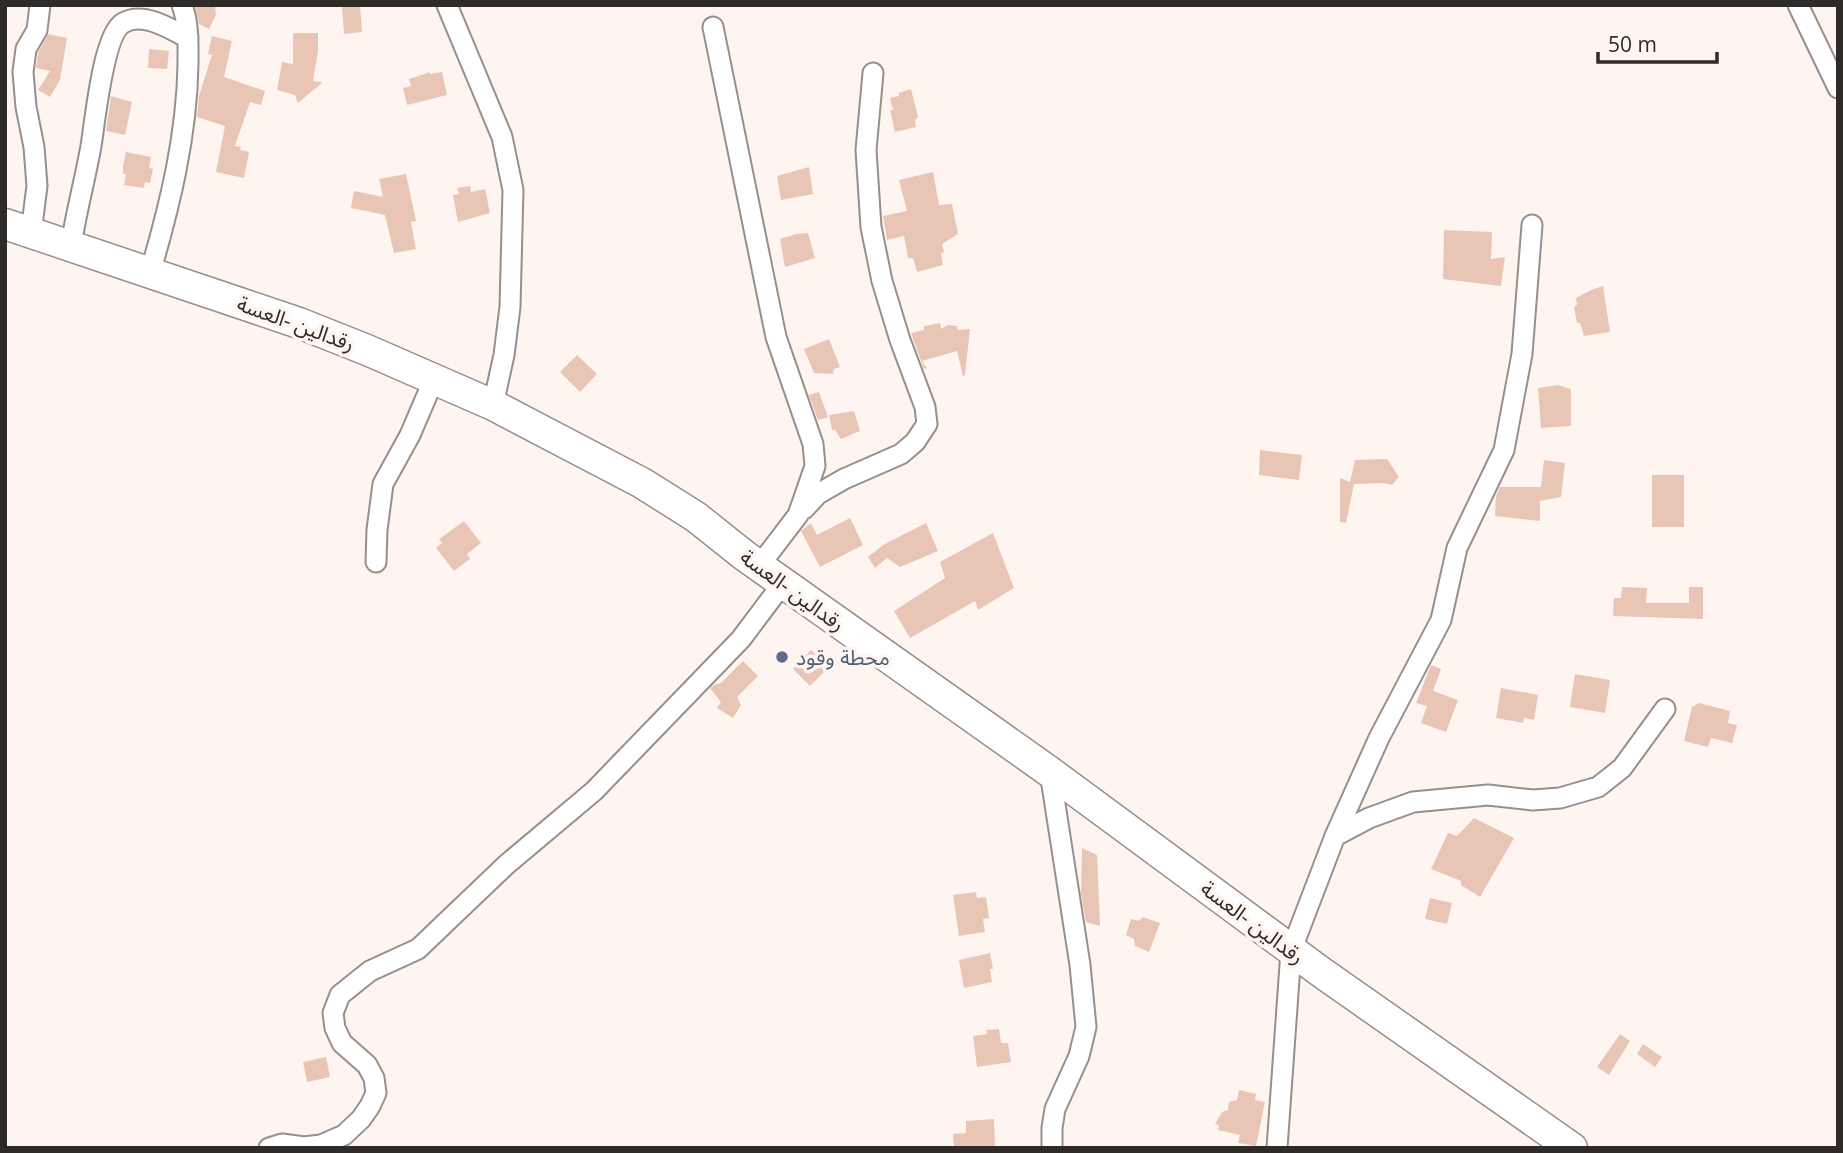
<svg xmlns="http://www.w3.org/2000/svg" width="1843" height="1153" font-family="'Open Sans','Noto Sans Arabic',sans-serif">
	<rect width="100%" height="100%" fill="#fef5f1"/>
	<path fill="#e9c5b6" d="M 195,5 L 215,5 L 216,15 L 209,29 L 199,24 Z
		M 360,5 L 362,32 L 344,34 L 342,6 Z
		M 293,33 L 318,33 L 318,51 L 313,81 L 323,82 L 298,103 L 295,95 L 277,90 L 282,62 L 293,64 Z
		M 48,34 L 67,38 L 60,80 L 50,97 L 38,90 L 50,71 L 36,68 L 38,53 Z
		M 212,36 L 232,41 L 224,77 L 265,91 L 261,105 L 250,102 L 235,146 L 241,147 L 240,150 L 249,152 L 244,178 L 216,172 L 225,126 L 197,117 L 199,96 L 212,55 L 208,54 Z
		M 149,49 L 169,51 L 167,69 L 148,68 Z
		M 430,72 L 430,74 L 442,72 L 447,95 L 407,105 L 403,88 L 411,86 L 409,79 Z
		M 911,89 L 918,117 L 915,120 L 916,127 L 895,132 L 890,110 L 893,110 L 890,98 L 899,96 L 899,93 Z
		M 111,96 L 132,102 L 125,135 L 106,131 Z
		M 126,152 L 151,157 L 149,168 L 153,169 L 150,183 L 145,182 L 144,188 L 124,185 L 126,174 L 123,174 L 123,166 Z
		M 809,167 L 813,194 L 781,200 L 777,176 Z
		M 933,172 L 939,205 L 952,204 L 958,234 L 942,244 L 944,252 L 941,254 L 943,265 L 917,272 L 913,258 L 908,258 L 904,236 L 887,240 L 883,216 L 907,211 L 899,180 Z
		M 406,174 L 416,221 L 411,222 L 416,249 L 394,253 L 385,215 L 351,208 L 354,191 L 383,197 L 379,179 Z
		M 470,186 L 471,192 L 485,189 L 490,213 L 458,222 L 453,195 L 459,194 L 457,188 Z
		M 1444,230 L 1492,232 L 1491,259 L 1505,257 L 1501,286 L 1443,279 Z
		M 808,233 L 815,258 L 785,267 L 780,239 L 796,234 Z
		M 1603,286 L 1610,332 L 1584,336 L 1580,323 L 1577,323 L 1574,307 L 1577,305 L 1576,298 L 1591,290 Z
		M 940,323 L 941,329 L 948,325 L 957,326 L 958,330 L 970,329 L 965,375 L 963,376 L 957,351 L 922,361 L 927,368 L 924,369 L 911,333 L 924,330 L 924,326 Z
		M 829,339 L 840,367 L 834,369 L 833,374 L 814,373 L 804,349 Z
		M 577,355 L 597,374 L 580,392 L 560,372 Z
		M 1558,385 L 1571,389 L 1571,426 L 1541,428 L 1538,388 Z
		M 819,392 L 828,417 L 818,420 L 809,395 Z
		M 854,411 L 860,431 L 841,439 L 835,430 L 832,430 L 829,415 Z
		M 1260,450 L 1302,455 L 1299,480 L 1259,475 Z
		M 1387,459 L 1399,477 L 1392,485 L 1383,483 L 1354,484 L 1346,523 L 1340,522 L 1340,478 L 1350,482 L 1355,460 Z
		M 1544,460 L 1565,463 L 1561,497 L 1540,501 L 1540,521 L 1495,516 L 1496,496 L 1500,487 L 1541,487 Z
		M 1652,475 L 1684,475 L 1684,527 L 1652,527 Z
		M 850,518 L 863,545 L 820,567 L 801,531 L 811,523 L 817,535 Z
		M 464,521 L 481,543 L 467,554 L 470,559 L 454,571 L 436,548 L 442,543 L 439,539 Z
		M 926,523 L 938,551 L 900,567 L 887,558 L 875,568 L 868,557 L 883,545 Z
		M 993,533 L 1014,588 L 978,610 L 975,601 L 910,638 L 894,611 L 945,578 L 940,562 Z
		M 1622,587 L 1647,588 L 1646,603 L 1689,603 L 1689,587 L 1703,587 L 1703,619 L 1613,616 L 1614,598 L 1621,598 Z
		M 811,650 L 829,667 L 810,686 L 793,669 Z
		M 743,661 L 758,676 L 737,697 L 741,705 L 733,718 L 717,708 L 721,702 L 710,688 L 714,685 L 721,683 Z
		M 1431,665 L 1441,669 L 1433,691 L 1458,700 L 1446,732 L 1421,723 L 1427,706 L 1416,703 Z
		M 1575,674 L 1610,680 L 1605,713 L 1570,707 Z
		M 1501,688 L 1538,695 L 1534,720 L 1524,718 L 1523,723 L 1496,718 Z
		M 1699,703 L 1730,711 L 1728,723 L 1737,725 L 1732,743 L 1711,738 L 1708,747 L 1684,741 L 1692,707 Z
		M 1474,818 L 1514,838 L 1480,897 L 1461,885 L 1461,881 L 1431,869 L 1448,833 L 1457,836 Z
		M 1082,848 L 1097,855 L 1100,926 L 1086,922 L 1081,894 Z
		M 976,892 L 977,898 L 986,897 L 989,918 L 983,919 L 985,932 L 959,936 L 953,895 Z
		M 1430,898 L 1452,903 L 1447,924 L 1425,919 Z
		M 1143,917 L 1160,923 L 1149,952 L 1135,946 L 1134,939 L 1126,935 L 1131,919 L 1139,921 Z
		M 990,953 L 993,969 L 990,969 L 992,982 L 964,988 L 959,960 Z
		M 999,1029 L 1001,1043 L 1008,1043 L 1011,1062 L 977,1067 L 973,1036 L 987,1034 L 986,1030 Z
		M 1620,1034 L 1630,1041 L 1609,1075 L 1597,1067 Z
		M 1643,1044 L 1662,1057 L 1655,1067 L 1637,1054 Z
		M 326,1057 L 330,1077 L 307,1082 L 303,1062 Z
		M 1239,1090 L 1256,1094 L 1255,1100 L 1265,1102 L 1256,1146 L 1238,1143 L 1240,1135 L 1218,1130 L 1219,1125 L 1215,1124 L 1222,1112 L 1228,1110 L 1229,1102 L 1237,1100 Z
		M 994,1119 L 995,1148 L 954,1148 L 953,1134 L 966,1133 L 966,1121 Z"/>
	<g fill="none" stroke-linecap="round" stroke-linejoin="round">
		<defs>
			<path id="street" d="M 447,5 L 502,137 L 513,190 L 510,307 L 504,355 L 493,405
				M 1798,5 L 1838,88
				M 713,27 L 776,337 L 813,444 L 815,466 L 798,515 L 759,566
				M 31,233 L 37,186 L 34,147 L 26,107 L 23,72 L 26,49 L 37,30 L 40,5
				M 71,246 C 76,212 85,180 91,146 C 95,122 103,35 123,23 C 144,11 170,29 188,38
				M 150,273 C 170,205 187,135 188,64 C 188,44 189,24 182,5
				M 804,509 L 818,494 L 844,479 L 901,454 L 915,442 L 927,424 L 925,407 L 900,340 L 882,281 L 871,227 L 866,150 L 873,73
				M 376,562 L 377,530 L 383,484 L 410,435 L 434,379
				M 1050,772 L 1080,965 L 1086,1027 L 1079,1056 L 1055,1109 L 1052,1128 L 1052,1148
				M 1335,836 L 1369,818 L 1413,802 L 1488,795 L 1533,800 L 1560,798 L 1598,787 L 1622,768 L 1665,709
				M 269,1148 L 282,1144 L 304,1147 L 321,1145 L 344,1135 L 361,1119 L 370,1106 L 376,1093 L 374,1078 L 367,1065 L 342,1043 L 335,1028 L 333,1013 L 340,995 L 370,971 L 418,949 L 506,865 L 594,791 L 741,639 L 783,583
				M 1277,1148 L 1291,951 L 1335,836 L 1379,738 L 1441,620 L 1457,548 L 1504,450 L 1522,354 L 1532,225"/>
			<path id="primary" d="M 5,224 L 299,323 L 367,350 L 493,405 L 642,483 L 696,517 L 745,556 L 1050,772 L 1321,972 L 1572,1148"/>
		</defs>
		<use href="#street" stroke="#978f8b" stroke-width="23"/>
		<use href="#primary" stroke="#978f8b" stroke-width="33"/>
		<use href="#street" stroke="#fff" stroke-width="19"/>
		<use href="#primary" stroke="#fff" stroke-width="30"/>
	</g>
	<circle fill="#5c6f8a" stroke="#fef5f1" stroke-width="2.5" cx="782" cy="657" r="7"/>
	<g text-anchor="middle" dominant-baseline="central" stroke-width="7" stroke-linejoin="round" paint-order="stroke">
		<g font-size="21" fill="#2e2b29" stroke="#fef5f1">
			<text transform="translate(296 323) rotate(20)">رقدالين -العسة</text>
			<text transform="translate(793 590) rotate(36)">رقدالين -العسة</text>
			<text transform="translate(1253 922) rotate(37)">رقدالين -العسة</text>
		</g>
		<g font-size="21" fill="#4e5e75" stroke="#fef5f1" text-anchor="start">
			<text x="796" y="657">محطة وقود</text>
		</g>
	</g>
	<rect width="1843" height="1153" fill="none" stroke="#2e2b29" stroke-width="14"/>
	<path d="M1598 52v10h119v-10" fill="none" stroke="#2e2b29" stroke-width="3.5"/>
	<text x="1608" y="52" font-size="21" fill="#2e2b29" stroke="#fef5f1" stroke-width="5" paint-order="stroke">50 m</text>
</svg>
